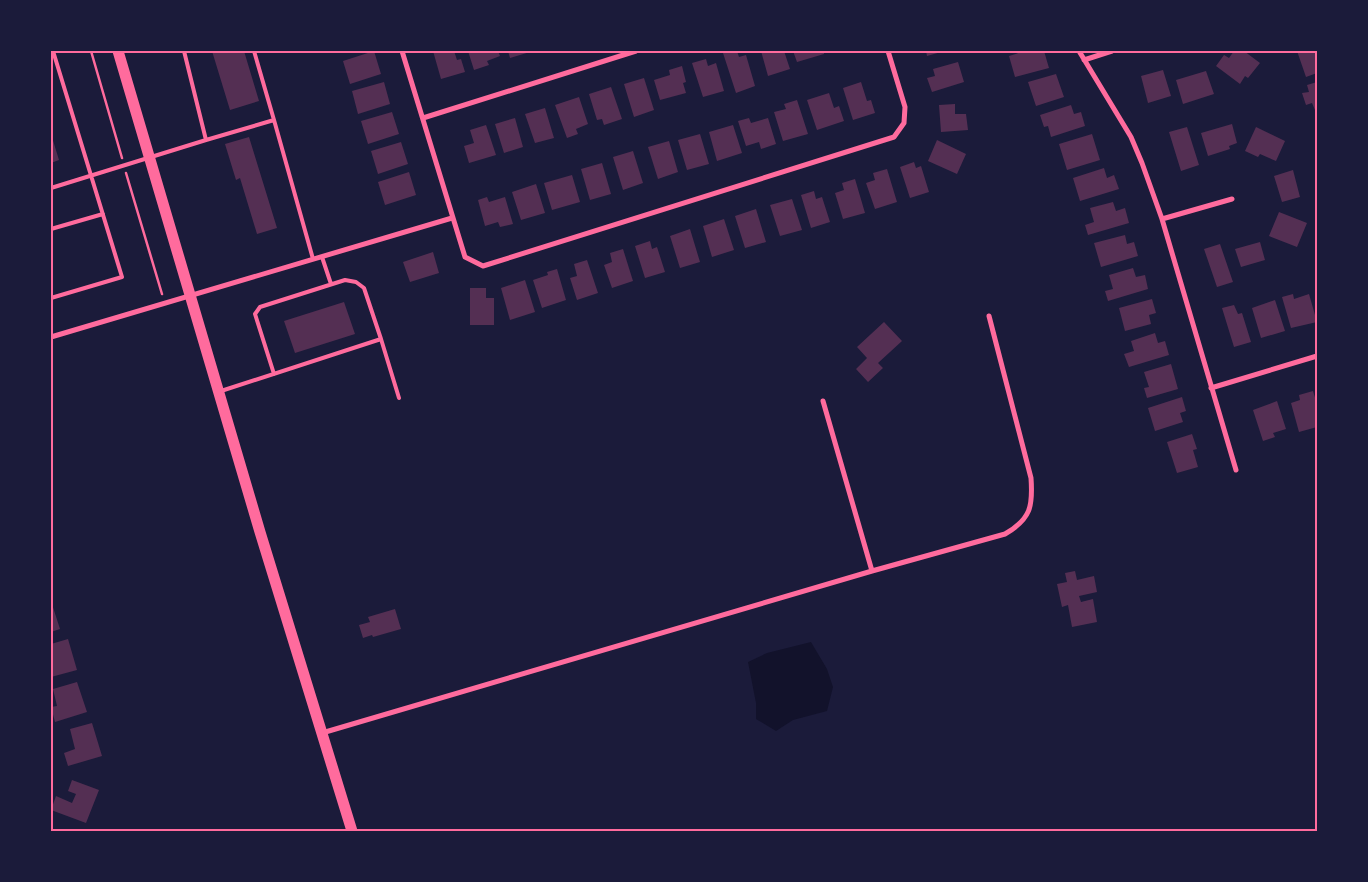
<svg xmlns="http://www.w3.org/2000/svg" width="1368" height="882" font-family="Inter,sans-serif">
	<rect width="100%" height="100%" fill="#1b1b3a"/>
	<path fill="#12122b" d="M 811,642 L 827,669 L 833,687 L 827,711 L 793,720 L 776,731 L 756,719 L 756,703 L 748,662 L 767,653 Z"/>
	<path fill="#542f53" d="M 212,51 L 244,51 L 259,101 L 230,110 Z
		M 374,51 L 381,74 L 350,84 L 343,61 Z
		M 433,51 L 454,51 L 457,60 L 461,59 L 465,72 L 441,79 Z
		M 468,51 L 498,51 L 500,56 L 487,61 L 489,65 L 474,70 Z
		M 508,51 L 530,51 L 530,52 L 510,58 Z
		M 729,51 L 737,51 L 739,57 L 746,55 L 755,86 L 736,93 L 723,53 Z
		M 761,51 L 784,51 L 790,69 L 768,76 Z
		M 793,51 L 824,51 L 824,54 L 797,62 Z
		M 926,51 L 941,51 L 941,52 L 927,56 Z
		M 1025,51 L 1044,51 L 1049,68 L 1015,77 L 1009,56 Z
		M 1234,51 L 1244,51 L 1260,63 L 1248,78 L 1245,76 L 1240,84 L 1216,66 L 1224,55 L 1229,58 Z
		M 1297,51 L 1317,51 L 1317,73 L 1306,77 Z
		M 706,59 L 708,66 L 716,63 L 724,91 L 703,97 L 692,63 Z
		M 958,62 L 964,82 L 932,92 L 927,78 L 935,76 L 933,69 Z
		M 682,66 L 686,82 L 683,83 L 686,93 L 660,100 L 654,80 L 670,75 L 669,70 Z
		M 1163,70 L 1171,96 L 1148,103 L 1141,76 Z
		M 1206,71 L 1214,94 L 1183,104 L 1176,80 Z
		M 1056,74 L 1064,97 L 1036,106 L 1028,82 Z
		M 644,78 L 654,110 L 634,117 L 624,84 Z
		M 384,82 L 390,104 L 358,114 L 352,91 Z
		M 861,82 L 867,101 L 871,100 L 875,113 L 853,120 L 843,88 Z
		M 1317,82 L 1317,110 L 1315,110 L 1312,103 L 1306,105 L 1302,93 L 1309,92 L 1307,85 Z
		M 611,87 L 622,119 L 604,125 L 602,119 L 597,120 L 589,94 Z
		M 829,93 L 834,108 L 839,106 L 844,121 L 817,130 L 807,100 Z
		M 579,97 L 588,124 L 576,129 L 578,134 L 567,138 L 555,105 Z
		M 797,100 L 808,134 L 783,141 L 774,112 L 786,109 L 784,104 Z
		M 955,104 L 955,114 L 966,114 L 968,130 L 941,132 L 939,105 Z
		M 1071,105 L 1074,114 L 1081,112 L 1085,126 L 1051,137 L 1048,126 L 1044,127 L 1040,115 Z
		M 545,108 L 554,138 L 535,143 L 525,114 Z
		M 392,112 L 399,134 L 368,144 L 361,121 Z
		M 515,118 L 523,147 L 504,153 L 495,124 Z
		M 749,118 L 751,123 L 768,118 L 776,144 L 761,149 L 759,142 L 746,146 L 738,121 Z
		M 1232,124 L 1237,143 L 1229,146 L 1230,149 L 1208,156 L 1201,133 Z
		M 486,125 L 496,155 L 469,163 L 464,146 L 474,143 L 470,130 Z
		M 733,125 L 742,153 L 717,161 L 709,132 Z
		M 1187,127 L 1199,165 L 1181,171 L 1169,132 Z
		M 1256,127 L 1285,141 L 1276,161 L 1260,154 L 1258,157 L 1245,151 Z
		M 51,134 L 59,160 L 51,163 Z
		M 700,134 L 709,164 L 687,170 L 678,140 Z
		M 1092,134 L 1100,160 L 1067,170 L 1059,144 Z
		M 249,137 L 277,228 L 257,234 L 240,178 L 236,180 L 225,144 Z
		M 937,140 L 966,154 L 957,174 L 928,161 Z
		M 669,141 L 678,172 L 658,179 L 648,147 Z
		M 401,142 L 408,164 L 378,174 L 371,151 Z
		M 633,151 L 643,183 L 623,190 L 613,157 Z
		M 914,162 L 916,168 L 921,166 L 929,192 L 910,198 L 900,167 Z
		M 602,163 L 611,194 L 590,200 L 581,169 Z
		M 1104,168 L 1107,178 L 1114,175 L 1119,189 L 1080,201 L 1073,178 Z
		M 887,169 L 897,202 L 875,209 L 866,183 L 875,180 L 873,173 Z
		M 1293,170 L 1300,197 L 1282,202 L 1274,176 Z
		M 409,172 L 416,195 L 385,205 L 378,182 Z
		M 572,175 L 580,202 L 552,210 L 544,183 Z
		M 855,179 L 865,213 L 843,219 L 835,193 L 844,190 L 842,183 Z
		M 536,184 L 545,213 L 521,220 L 512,192 Z
		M 814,191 L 816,199 L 822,197 L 830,222 L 811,228 L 801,195 Z
		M 487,197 L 489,202 L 505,197 L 513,224 L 500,227 L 498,222 L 485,226 L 478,200 Z
		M 792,199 L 802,230 L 780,236 L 770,205 Z
		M 1113,202 L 1116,211 L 1125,208 L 1129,223 L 1088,235 L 1085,225 L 1094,222 L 1090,208 Z
		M 756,209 L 766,242 L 745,248 L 735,216 Z
		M 1279,212 L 1307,223 L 1297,247 L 1269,236 Z
		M 724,219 L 734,250 L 712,257 L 703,226 Z
		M 690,229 L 700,262 L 680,268 L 670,236 Z
		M 1125,235 L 1127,244 L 1134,242 L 1138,256 L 1101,267 L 1094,243 Z
		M 650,241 L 652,249 L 657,247 L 665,272 L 645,278 L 635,246 Z
		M 1260,242 L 1265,260 L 1241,267 L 1235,249 Z
		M 1220,244 L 1233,282 L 1217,287 L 1204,249 Z
		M 623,249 L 633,281 L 612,288 L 604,265 L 612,262 L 610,253 Z
		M 433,252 L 439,273 L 410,282 L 403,262 Z
		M 587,260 L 598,293 L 577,300 L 570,278 L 577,276 L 574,264 Z
		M 1133,268 L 1136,277 L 1145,275 L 1148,289 L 1108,301 L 1105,291 L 1113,289 L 1109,275 Z
		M 557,269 L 566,300 L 542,308 L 533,280 L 548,275 L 547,272 Z
		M 525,280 L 535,312 L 510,320 L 501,288 Z
		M 470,288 L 486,288 L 486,298 L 494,298 L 494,325 L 470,325 Z
		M 1293,294 L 1294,299 L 1309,294 L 1317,322 L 1291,328 L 1282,297 Z
		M 1152,299 L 1156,313 L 1149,315 L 1151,324 L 1125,331 L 1119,308 Z
		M 1275,300 L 1285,331 L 1261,338 L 1252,308 Z
		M 344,302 L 355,334 L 295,353 L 284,321 Z
		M 1234,305 L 1238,314 L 1242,313 L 1251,342 L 1234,347 L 1222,308 Z
		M 884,322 L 902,341 L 878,363 L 883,368 L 868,382 L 856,369 L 867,358 L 857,347 Z
		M 1155,333 L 1158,343 L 1165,341 L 1169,355 L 1129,367 L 1124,354 L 1134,351 L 1131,341 Z
		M 1171,364 L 1178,389 L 1147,398 L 1144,388 L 1149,387 L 1144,372 Z
		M 1313,391 L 1317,404 L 1317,427 L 1299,432 L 1291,403 L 1300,400 L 1299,395 Z
		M 1182,397 L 1186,411 L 1180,413 L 1183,422 L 1155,431 L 1148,408 Z
		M 1277,401 L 1286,429 L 1273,433 L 1275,437 L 1263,441 L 1253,410 Z
		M 1192,434 L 1197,449 L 1193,450 L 1198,467 L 1177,473 L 1167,442 Z
		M 1075,571 L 1077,580 L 1094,576 L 1097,592 L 1079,596 L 1081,602 L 1093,599 L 1097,622 L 1072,627 L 1068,605 L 1062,607 L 1057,584 L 1067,582 L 1065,573 Z
		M 51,601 L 60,629 L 51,632 Z
		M 395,609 L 401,629 L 373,637 L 372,635 L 363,638 L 359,625 L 370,622 L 368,617 Z
		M 68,639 L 77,670 L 51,677 L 51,644 Z
		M 77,682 L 87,712 L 55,722 L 51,707 L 57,706 L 53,689 Z
		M 92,723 L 102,756 L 68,766 L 64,753 L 75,749 L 70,729 Z
		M 72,780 L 99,790 L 86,823 L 51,810 L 56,796 L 72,803 L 76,794 L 68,791 Z"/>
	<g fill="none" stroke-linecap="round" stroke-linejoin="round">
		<path stroke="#ff6b9d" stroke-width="2.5" d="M 91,51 L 122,158
			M 126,173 L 162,294"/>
		<path stroke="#ff6b9d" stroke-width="4" d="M 254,51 L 274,120
			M 206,140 L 274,120 L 313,259
			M 51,188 L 206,140 L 184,51
			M 51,229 L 103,214
			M 322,257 L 331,284
			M 51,298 L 122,277 L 53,51
			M 381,339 L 399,398
			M 221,391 L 381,339 L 364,288 L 356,282 L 345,280 L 260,307 L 255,314 L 274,374"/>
		<path stroke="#ff6b9d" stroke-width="5" d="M 402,51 L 465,257 L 483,266 L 894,137 L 904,123 L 905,107 L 888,51
			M 1079,51 L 1131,137 L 1142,163 L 1162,219 L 1236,470
			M 1084,60 L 1112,51
			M 423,118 L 636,51
			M 1162,219 L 1232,199
			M 51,337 L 452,218
			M 1211,388 L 1317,356
			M 823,401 L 872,571
			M 322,733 L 872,571 L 1005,534 C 1031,519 1033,506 1031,478 L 989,316"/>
		<path stroke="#ff6b9d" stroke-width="11" d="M 118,51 L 260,532 L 352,831"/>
	</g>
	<rect width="1368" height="882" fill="none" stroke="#1b1b3a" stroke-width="105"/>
	<rect x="52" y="52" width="1264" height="778" fill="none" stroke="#ff6b9d" stroke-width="2"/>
</svg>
